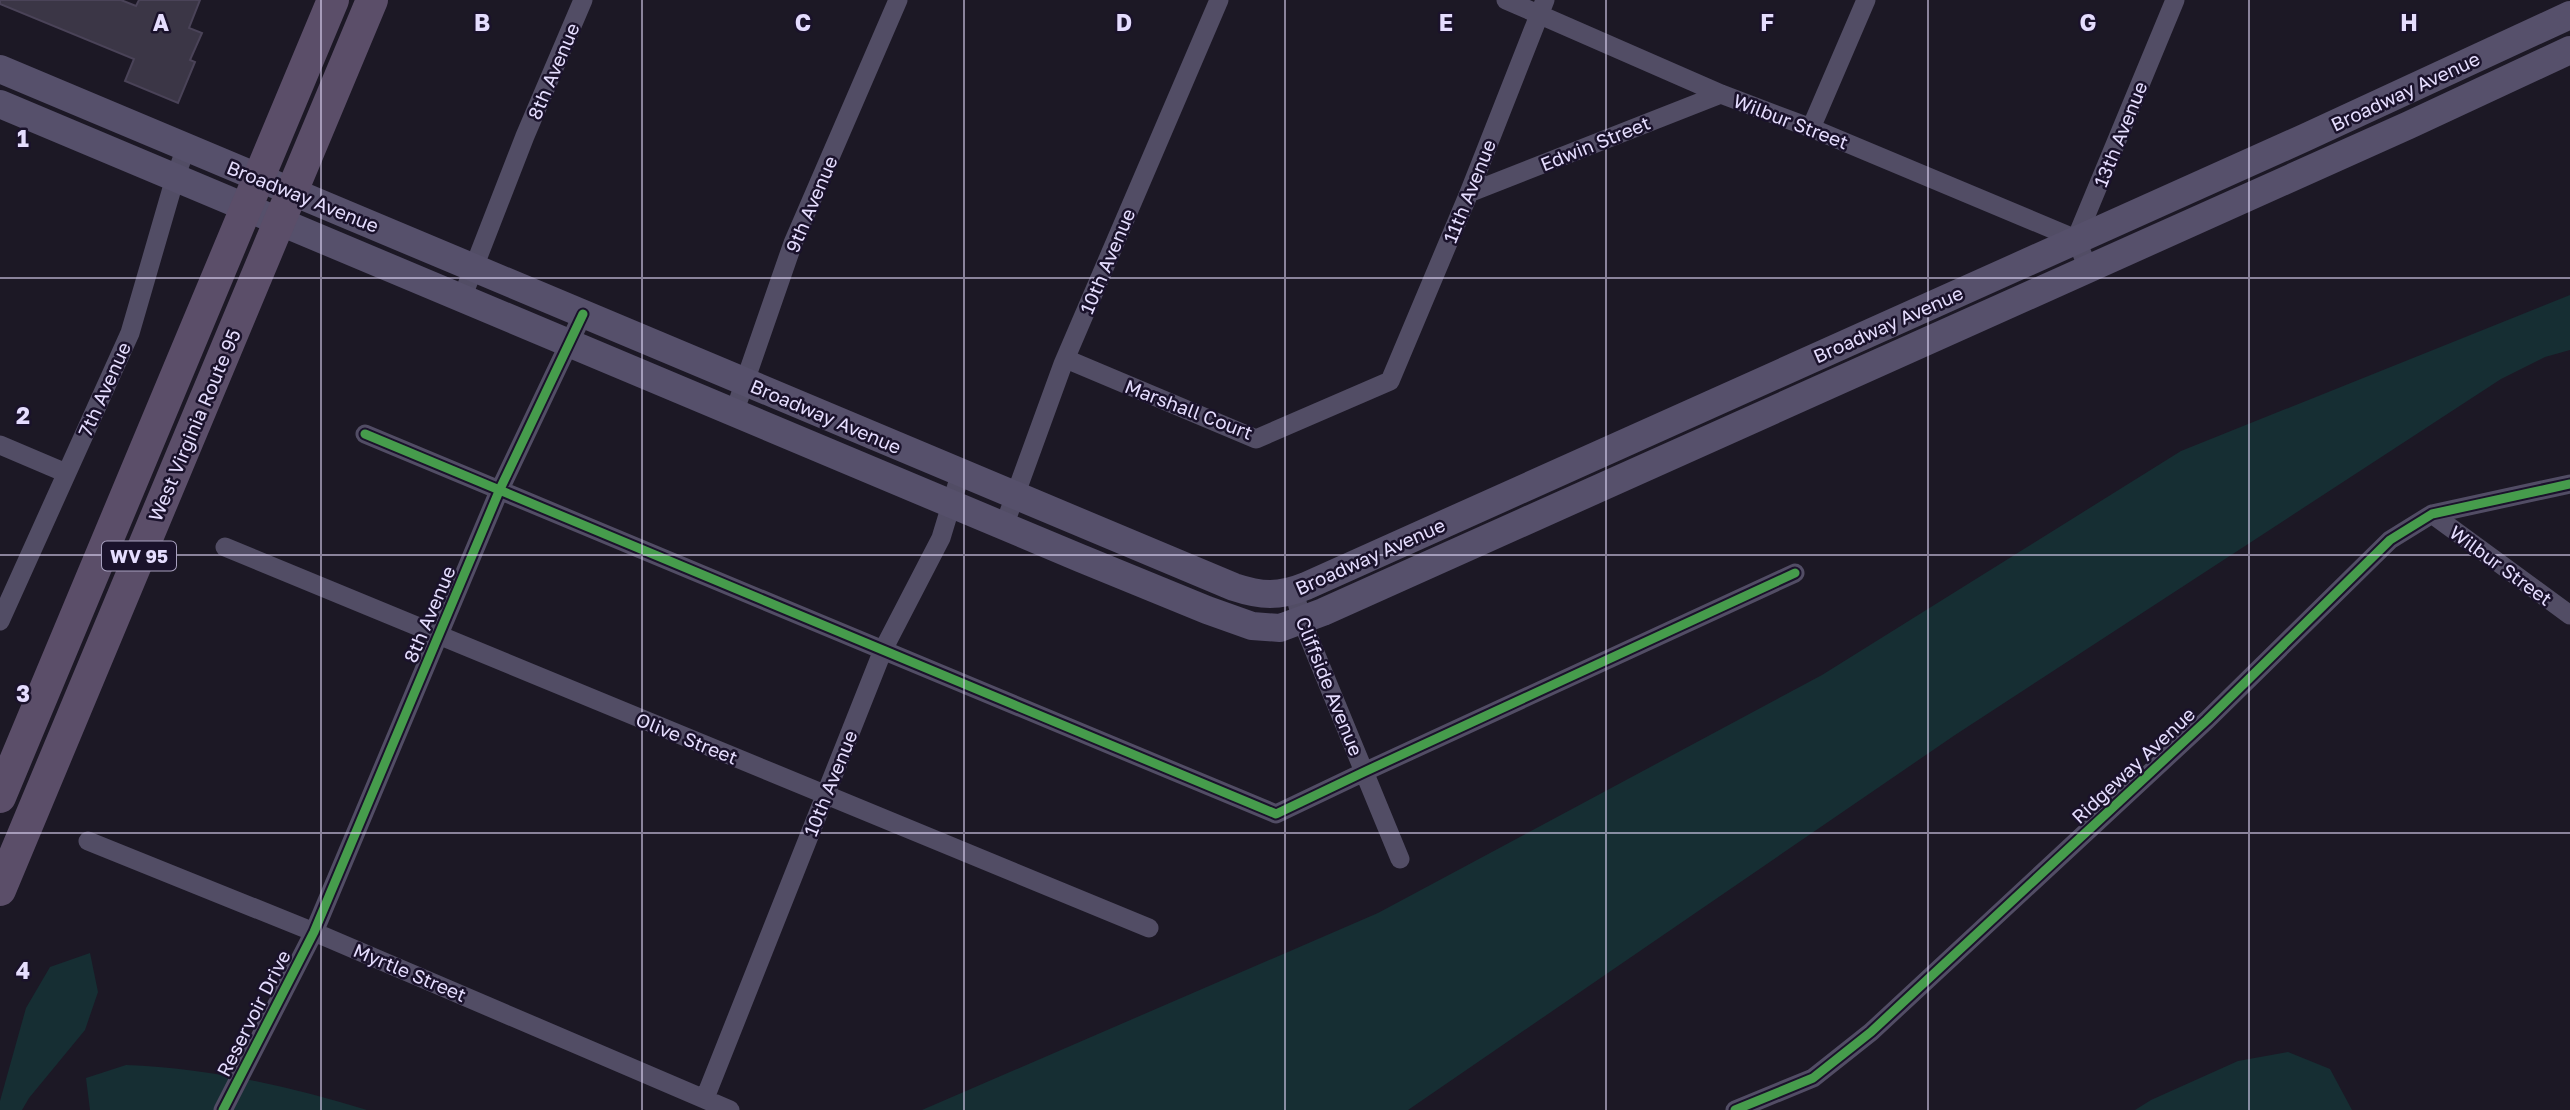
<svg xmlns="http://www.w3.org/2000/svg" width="2570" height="1110" font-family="'Golos Text',sans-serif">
	<rect width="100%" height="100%" fill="#1c1825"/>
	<path fill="#162e33" d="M 2570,295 L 2570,350 L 2545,357 L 2501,379 L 1955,735 L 1408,1110 L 922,1110 L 1378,913 L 1822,675 L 2181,451 Z
		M 90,953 L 98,992 L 85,1030 L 29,1098 L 22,1110 L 0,1110 L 0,1101 L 26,1008 L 50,967 Z
		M 2288,1052 L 2330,1069 L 2352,1110 L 2135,1110 L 2151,1100 L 2238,1061 Z
		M 126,1065 C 208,1068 289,1086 367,1110 L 90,1110 L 86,1078 Z"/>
	<path fill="#3b3646" stroke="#4a4358" stroke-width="2" d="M 0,0 L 121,0 L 136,6 L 139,0 L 200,0 L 189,28 L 202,33 L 190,60 L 195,62 L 178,103 L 125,81 L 134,59 L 0,4 Z"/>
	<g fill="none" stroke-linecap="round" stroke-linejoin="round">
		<path stroke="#524d65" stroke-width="19" d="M 1506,0 L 1721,94 L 1811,128 L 2076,239
			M 1811,128 L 1866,0
			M 1469,193 L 1721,94
			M 2088,268 L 2076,239 L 2175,0
			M 462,298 L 525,136 L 583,0
			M 1066,359 L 1256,439 L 1390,381 L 1469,193 L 1545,0
			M 734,413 L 793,243 L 898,0
			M 365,434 L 1276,814 L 1364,772 L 1795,573
			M 0,445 L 66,473
			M 2432,514 L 2570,615
			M 1004,526 L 1063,364 L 1219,0
			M 225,547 L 1149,928
			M 1294,591 L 1302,621 L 1400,859
			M 0,621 L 130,333 L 175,178 L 186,148
			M 88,841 L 314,932 L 730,1110
			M 705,1098 L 883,650 L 941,538 L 961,472
			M 223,1110 L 314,932 L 500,489 L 583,314
			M 1735,1110 L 1813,1078 L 1871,1032 L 2207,720 L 2390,540 L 2432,514 L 2570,484"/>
		<path stroke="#56506b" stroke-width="28" d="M 0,69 L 1234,587 C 1261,596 1279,597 1306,586 L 2304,138 L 2570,15
			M 0,104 L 1080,558 L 1207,610 L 1252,626 L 1280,628 L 1323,612 L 2409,125 L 2570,50"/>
		<path stroke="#5b4e69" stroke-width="32" d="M 0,797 L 333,0
			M 0,890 L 372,0"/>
		<defs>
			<path id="cycleway" d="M 365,434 L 1276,814 L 1364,772 L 1795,573
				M 223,1110 L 314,932 L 500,489 L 583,314
				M 1735,1110 L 1813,1078 L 1871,1032 L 2207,720 L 2390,540 L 2432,514 L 2570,484"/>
		</defs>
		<use href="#cycleway" stroke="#1a122b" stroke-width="13"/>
		<use href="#cycleway" stroke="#469c4c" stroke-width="9"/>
	</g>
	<path fill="none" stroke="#e5ddfe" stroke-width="2" stroke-opacity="0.55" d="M 321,0 L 321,1110M 642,0 L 642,1110M 964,0 L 964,1110M 1285,0 L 1285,1110M 1606,0 L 1606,1110M 1928,0 L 1928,1110M 2249,0 L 2249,1110M 0,278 L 2570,278M 0,555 L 2570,555M 0,833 L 2570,833"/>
	<g text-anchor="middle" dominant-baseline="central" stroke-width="5" stroke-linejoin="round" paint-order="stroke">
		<rect fill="#1a122b" stroke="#a8a0bf" stroke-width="2" x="102" y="541.5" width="74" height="29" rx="5"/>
		<g font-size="18" font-weight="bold" fill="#e5ddfe">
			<text x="139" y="556">WV 95</text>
		</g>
		<g font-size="19" fill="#e5ddfe" stroke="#1a122b">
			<text transform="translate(553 71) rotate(-67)">8th Avenue</text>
			<text transform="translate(2405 91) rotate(-25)">Broadway Avenue</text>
			<text transform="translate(1791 121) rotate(21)">Wilbur Street</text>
			<text transform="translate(2120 134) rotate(-68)">13th Avenue</text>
			<text transform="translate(1595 143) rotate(-22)">Edwin Street</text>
			<text transform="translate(1469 191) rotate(-68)">11th Avenue</text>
			<text transform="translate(303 196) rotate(22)">Broadway Avenue</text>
			<text transform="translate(811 204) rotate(-67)">9th Avenue</text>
			<text transform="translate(1107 261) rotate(-67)">10th Avenue</text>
			<text transform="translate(1888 324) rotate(-24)">Broadway Avenue</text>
			<text transform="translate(104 389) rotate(-66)">7th Avenue</text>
			<text transform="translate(1189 409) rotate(21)">Marshall Court</text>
			<text transform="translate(826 416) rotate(23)">Broadway Avenue</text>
			<text transform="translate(194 425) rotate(-67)">West Virginia Route 95</text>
			<text transform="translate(1370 556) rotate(-24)">Broadway Avenue</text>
			<text transform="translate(2501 565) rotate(36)">Wilbur Street</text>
			<text transform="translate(429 614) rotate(-67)">8th Avenue</text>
			<text transform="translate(1330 686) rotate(68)">Cliffside Avenue</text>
			<text transform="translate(687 738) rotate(22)">Olive Street</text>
			<text transform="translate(2133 765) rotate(-43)">Ridgeway Avenue</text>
			<text transform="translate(830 783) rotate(-68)">10th Avenue</text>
			<text transform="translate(410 972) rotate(23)">Myrtle Street</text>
			<text transform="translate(253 1013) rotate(-63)">Reservoir Drive</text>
		</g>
	</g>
	<g font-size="23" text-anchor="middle" font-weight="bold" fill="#e5ddfe" stroke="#1a122b" stroke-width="5" stroke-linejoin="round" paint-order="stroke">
		<text x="161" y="31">A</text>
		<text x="482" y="31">B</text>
		<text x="803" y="31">C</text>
		<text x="1124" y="31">D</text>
		<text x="1446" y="31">E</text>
		<text x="1767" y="31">F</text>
		<text x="2088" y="31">G</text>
		<text x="2409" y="31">H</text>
		<text x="23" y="147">1</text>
		<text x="23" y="424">2</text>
		<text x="23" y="702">3</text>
		<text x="23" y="979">4</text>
	</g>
</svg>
